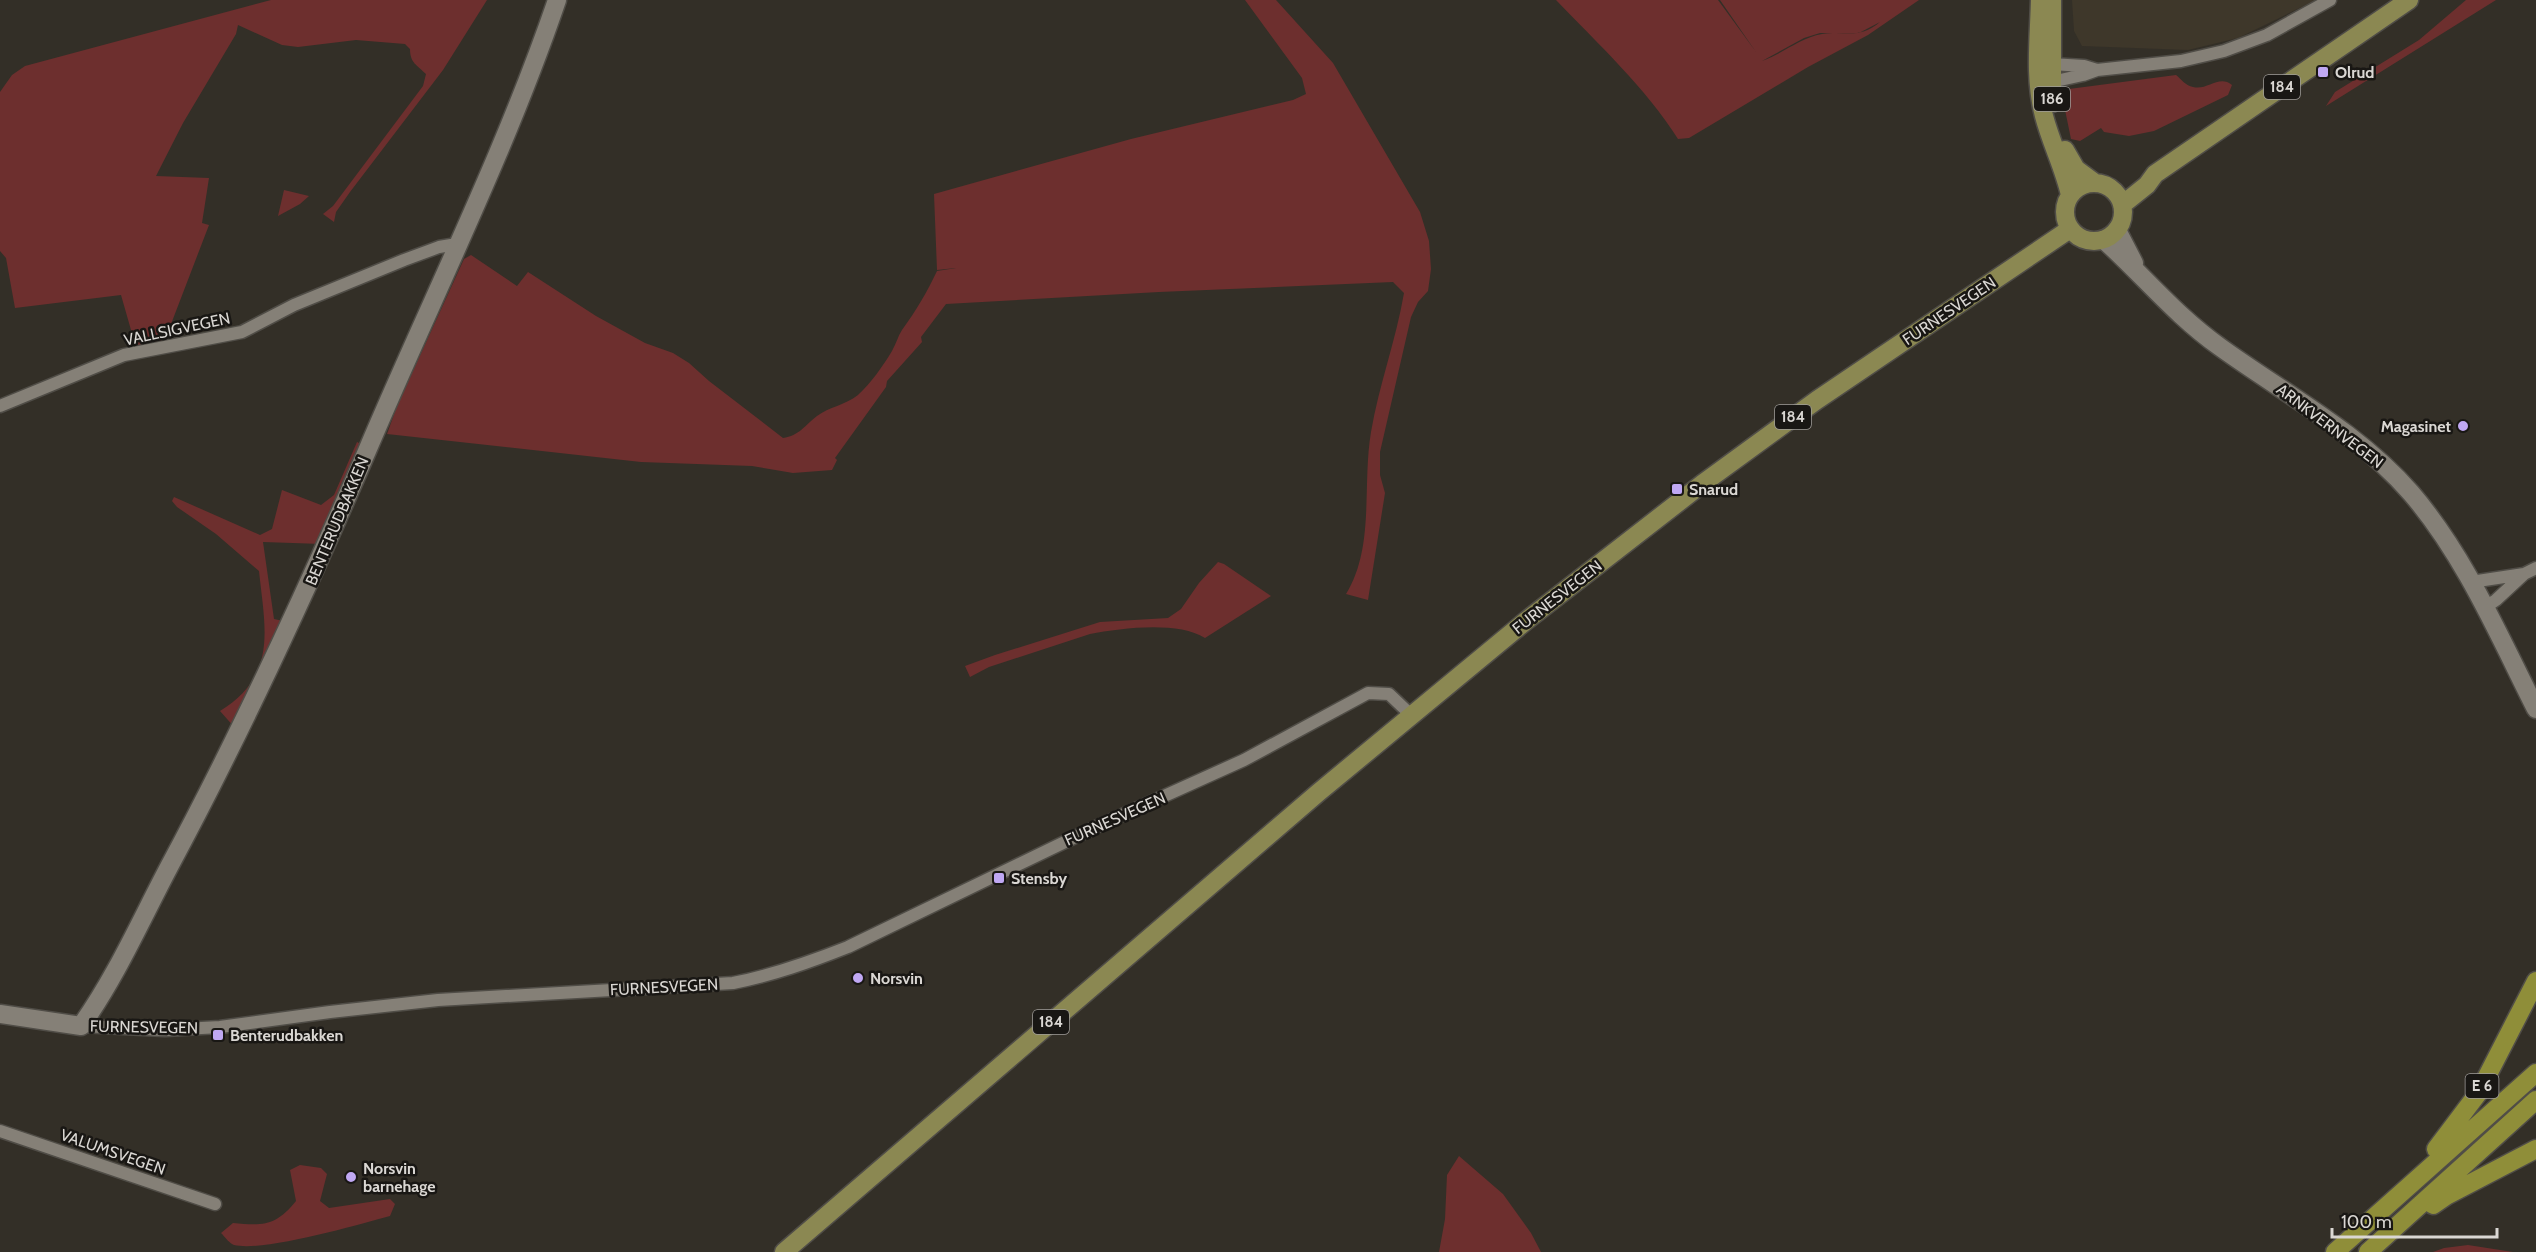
<svg xmlns="http://www.w3.org/2000/svg" width="2536" height="1252" font-family="Cabin,sans-serif">
	<rect width="100%" height="100%" fill="#332f27"/>
	<path fill="#3e372a" d="M 2072,0 L 2316,0 L 2238,38 L 2188,50 L 2082,46 L 2074,31 Z"/>
	<path fill="#6d2f2e" fill-rule="evenodd" d="M 271,0 L 487,0 L 443,70 L 350,192 L 336,212 L 334,222 L 323,214 L 333,206 L 423,86 L 426,74 C 417,65 410,63 410,49 L 405,44 L 356,40 L 298,47 L 282,45 L 238,25 L 236,34 L 183,123 L 156,176 L 209,178 L 202,223 L 209,225 L 163,345 L 137,351 L 121,295 L 15,308 L 6,258 L 0,251 L 0,92 L 12,75 L 25,66 Z
		M 1245,0 L 1276,0 L 1333,63 L 1420,212 L 1429,241 L 1431,269 L 1428,291 L 1418,302 L 1411,317 L 1380,452 L 1380,475 L 1385,493 L 1368,600 L 1346,594 C 1375,547 1362,485 1371,432 C 1379,385 1396,340 1404,293 L 1393,282 L 1159,292 L 946,304 L 921,337 L 922,342 L 887,381 L 886,387 L 835,458 L 837,460 L 832,470 L 793,473 L 752,466 L 641,462 L 387,434 L 397,406 L 464,259 L 471,255 L 517,286 L 528,272 L 596,316 L 645,343 L 673,353 L 689,363 L 709,381 L 783,438 C 799,436 805,425 817,416 C 829,407 845,405 858,395 C 871,383 883,366 892,351 C 896,344 898,336 902,330 C 916,311 927,292 937,271 L 956,268 L 937,270 L 934,194 L 1131,139 L 1293,100 L 1306,94 L 1302,78 Z
		M 1556,0 L 1718,0 L 1756,52 L 1720,0 L 1919,0 L 1868,35 L 1808,67 L 1689,138 L 1678,139 C 1646,88 1598,44 1556,0 ZM 1880,22 C 1859,40 1846,30 1822,34 C 1800,38 1782,54 1762,61 L 1804,38 L 1820,33 L 1859,33 Z
		M 2466,0 L 2496,0 L 2326,106 L 2335,92 L 2419,40 Z
		M 2176,75 C 2181,79 2186,86 2193,87 C 2207,91 2219,74 2232,85 L 2228,95 L 2154,131 L 2129,136 L 2104,132 L 2101,128 L 2080,141 L 2071,139 L 2063,100 L 2069,89 Z
		M 284,190 L 309,196 L 300,204 L 278,216 Z
		M 357,442 L 363,445 L 322,544 L 263,542 L 274,619 L 288,622 L 235,728 L 220,711 C 278,675 265,629 259,571 L 216,534 L 177,507 L 172,501 L 174,497 L 260,535 L 272,529 L 282,490 L 321,505 L 334,495 Z
		M 1218,562 L 1224,564 L 1271,596 L 1205,638 C 1178,621 1122,628 1090,634 L 989,667 L 970,677 L 965,666 L 995,655 L 1100,622 L 1168,618 L 1181,609 L 1199,583 Z
		M 1459,1156 L 1503,1194 L 1531,1233 L 1541,1252 L 1439,1252 L 1445,1219 L 1447,1175 Z
		M 300,1165 L 321,1168 L 327,1174 L 320,1201 L 329,1208 L 390,1199 L 395,1204 L 390,1216 C 357,1225 264,1252 234,1245 C 230,1244 225,1237 221,1233 L 233,1223 C 263,1226 276,1226 296,1201 L 290,1170 Z
		M 2468,1245 L 2513,1252 L 2433,1252 L 2444,1248 Z"/>
	<g fill="none" stroke-linecap="round" stroke-linejoin="round">
		<defs>
			<path id="street" d="M 2051,64 L 2084,66 L 2097,70
				M 2051,82 L 2083,75 L 2097,70 L 2181,61 L 2224,51 L 2267,35 L 2330,0
				M 0,406 L 124,355 L 242,332 L 294,305 L 404,260 L 439,247 L 451,245 L 459,248
				M 2471,582 L 2524,574 L 2536,568
				M 2484,608 L 2496,600 L 2524,574
				M 81,1026 L 165,1030 L 220,1027 L 330,1012 L 438,1000 L 733,983 C 774,975 810,962 848,947 L 1100,825 L 1244,760 L 1368,693 L 1389,694 L 1410,714
				M 0,1131 L 215,1204"/>
			<path id="secondary" d="M 2117,230 L 2134,263
				M 2104,240 C 2143,275 2176,316 2220,347 C 2285,394 2358,432 2411,493 C 2465,556 2499,636 2536,709
				M 0,1014 L 81,1026 C 116,977 141,920 169,867 C 242,731 306,592 367,451 C 431,300 504,155 557,0"/>
			<path id="primary" d="M 2040,0 C 2039,39 2034,78 2044,116 C 2051,143 2064,168 2070,195
				M 2052,0 L 2052,103
				M 2065,150 L 2076,169 L 2095,183
				M2065 212a29 29 0 1 1 58 0a29 29 0 1 1-58 0Z
				M 2122,205 L 2147,185 L 2155,174 L 2409,0
				M 784,1252 L 1319,792 L 1527,620 L 1702,484 L 1817,400 L 2070,229"/>
			<path id="highway" d="M 2436,1149 L 2479,1092 L 2536,981
				M 2433,1205 L 2446,1196 L 2536,1149
				M 2335,1252 L 2536,1073
				M 2368,1252 L 2536,1100"/>
		</defs>
		<use href="#street" stroke="#504d47" stroke-width="15"/>
		<use href="#secondary" stroke="#504d47" stroke-width="21"/>
		<use href="#primary" stroke="#504d47" stroke-width="21"/>
		<use href="#highway" stroke="#504d47" stroke-width="21"/>
		<use href="#street" stroke="#858077" stroke-width="12"/>
		<use href="#secondary" stroke="#858077" stroke-width="18"/>
		<use href="#primary" stroke="#8b8852" stroke-width="18"/>
		<use href="#highway" stroke="#8f8e39" stroke-width="18"/>
	</g>
	<g fill="#c0a8f3" stroke="#191714" stroke-width="2">
		<rect x="2317" y="66" width="12" height="12" rx="3"/>
		<circle cx="2463" cy="426" r="6"/>
		<rect x="1671" y="483" width="12" height="12" rx="3"/>
		<rect x="993" y="872" width="12" height="12" rx="3"/>
		<circle cx="858" cy="978" r="6"/>
		<rect x="212" y="1029" width="12" height="12" rx="3"/>
		<circle cx="351" cy="1177" r="6"/>
	</g>
	<g text-anchor="middle" dominant-baseline="central" stroke-width="5" stroke-linejoin="round" paint-order="stroke">
		<g fill="#191714" stroke="#a09d9a" stroke-width="1.5">
			<rect x="2264" y="75" width="36" height="24" rx="4.5"/>
			<rect x="2034" y="87" width="36" height="24" rx="4.5"/>
			<rect x="1775" y="405" width="36" height="24" rx="4.5"/>
			<rect x="1033" y="1010" width="36" height="24" rx="4.5"/>
			<rect x="2465.5" y="1074" width="33" height="24" rx="4.5"/>
		</g>
		<g font-size="15" font-weight="bold" fill="#dad7d3">
			<text x="2282" y="87">184</text>
			<text x="2052" y="99">186</text>
			<text x="1793" y="417">184</text>
			<text x="1051" y="1022">184</text>
			<text x="2482" y="1086">E 6</text>
		</g>
		<g font-size="16" font-weight="bold" fill="#dad7d3" stroke="#191714" text-anchor="start">
			<text x="2335" y="72">Olrud</text>
			<text x="2451" y="426" text-anchor="end">Magasinet</text>
			<text x="1689" y="489">Snarud</text>
			<text x="1011" y="878">Stensby</text>
			<text x="870" y="978">Norsvin</text>
			<text x="230" y="1035">Benterudbakken</text>
			<text x="363" y="1168">Norsvin<tspan x="363" dy="18">barnehage</tspan></text>
		</g>
		<g font-size="16" fill="#dad7d3" stroke="#191714">
			<text transform="translate(1949 311) rotate(-34)">FURNESVEGEN</text>
			<text transform="translate(177 329) rotate(-12)">VALLSIGVEGEN</text>
			<text transform="translate(2330 426) rotate(37)">ARNKVERNVEGEN</text>
			<text transform="translate(337 521) rotate(-67)">BENTERUDBAKKEN</text>
			<text transform="translate(1557 597) rotate(-38)">FURNESVEGEN</text>
			<text transform="translate(1115 819) rotate(-24)">FURNESVEGEN</text>
			<text transform="translate(664 987) rotate(-3)">FURNESVEGEN</text>
			<text transform="translate(144 1027) rotate(1)">FURNESVEGEN</text>
			<text transform="translate(113 1152) rotate(19)">VALUMSVEGEN</text>
		</g>
	</g>
	<path d="M2332 1228v9h165v-9" fill="none" stroke="#dad7d3" stroke-width="3"/>
	<text x="2341" y="1228" font-size="18" fill="#dad7d3" stroke="#191714" stroke-width="4.5" paint-order="stroke">100 m</text>
</svg>
